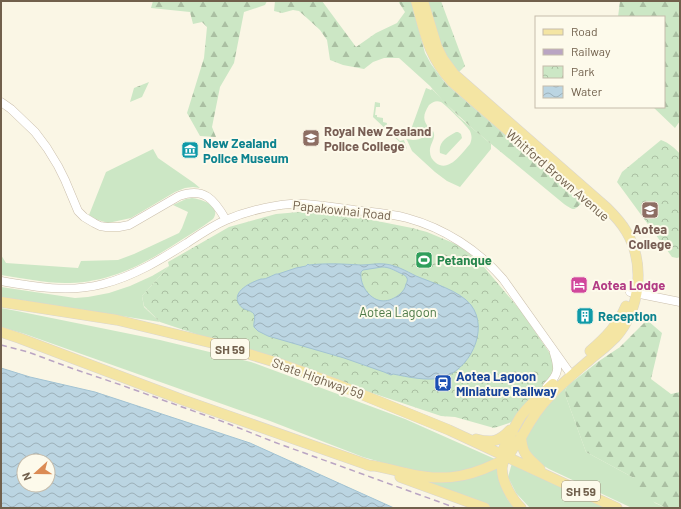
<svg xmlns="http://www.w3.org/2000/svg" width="681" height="509" font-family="Barlow,sans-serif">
	<defs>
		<pattern id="forest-firs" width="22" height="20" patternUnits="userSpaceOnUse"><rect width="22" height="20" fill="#cce7c5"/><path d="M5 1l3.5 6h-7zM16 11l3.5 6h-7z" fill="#aabfa2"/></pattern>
		<pattern id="park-crowns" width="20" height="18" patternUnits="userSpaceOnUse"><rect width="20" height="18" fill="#cce7c5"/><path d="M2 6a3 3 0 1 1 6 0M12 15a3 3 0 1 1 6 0" fill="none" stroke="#aabfa2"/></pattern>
		<pattern id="water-waves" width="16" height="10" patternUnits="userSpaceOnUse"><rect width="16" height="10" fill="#bbd5e2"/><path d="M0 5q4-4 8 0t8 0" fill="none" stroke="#9cb0b9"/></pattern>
	</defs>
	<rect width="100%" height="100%" fill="#faf6e5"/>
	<path fill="#cce7c5" d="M 426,88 L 431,90 L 432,89 L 460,118 L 491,144 L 491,149 L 460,187 L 447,181 L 435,172 L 412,151 L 407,140 L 406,139 C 409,139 411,140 413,140 C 421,140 427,135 433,131 C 437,138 429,144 430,152 C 430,156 432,160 436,163 C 449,173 462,153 470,144 C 472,139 472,136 470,131 C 468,127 446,105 441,102 C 436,100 433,102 429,105 C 423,115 422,120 430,129 C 424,133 417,138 409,135 Z
		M 375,102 L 380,103 L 380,107 L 376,107 L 375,115 L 377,115 L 377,117 L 383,118 L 383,122 L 387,123 L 386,127 L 385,127 L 386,128 L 400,141 L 404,140 L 407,149 L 373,117 Z
		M 456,132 L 458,132 L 461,134 L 462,138 L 446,155 L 440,153 C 438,142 447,137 456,132 Z
		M 153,149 L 158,158 L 194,183 L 200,188 L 193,187 L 185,188 L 175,192 L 131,218 L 108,223 L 95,219 L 89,215 L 106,172 Z
		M 192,198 C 202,199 222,206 213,219 C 200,229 185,237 172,246 C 141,266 108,282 70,283 C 49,284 22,278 1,275 L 1,255 L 6,263 L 78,268 L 81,261 L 118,260 L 134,254 L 179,233 L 182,228 L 188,212 L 173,205 L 186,199 Z
		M 169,266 L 142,296 L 144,307 L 160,322 L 1,297 L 1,287 L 75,298 L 88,297 L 109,293 L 130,286 L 152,276 Z
		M 1,308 L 17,311 L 160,340 L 251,362 L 405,419 L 495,459 L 476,470 L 436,474 L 412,471 L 363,457 L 270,421 L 25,334 L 1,327 Z
		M 567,386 L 565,391 L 566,397 L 586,452 L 634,478 L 655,503 L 666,508 L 632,508 L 549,469 L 531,458 L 525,440 L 543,410 Z
		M 512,463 L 606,508 L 530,508 L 516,493 L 508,477 Z
		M 499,467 C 501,481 503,499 515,508 L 493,508 L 426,484 L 427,480 Z"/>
	<path fill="url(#forest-firs)" d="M 153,1 L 267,1 L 265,5 L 244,12 L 234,63 L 220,87 L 212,127 L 216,137 L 200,136 L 187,113 L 204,58 L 207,27 L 202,22 L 193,24 L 190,12 L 151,8 Z
		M 275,1 L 322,1 L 356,47 L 376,33 L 397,23 L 405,12 L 398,1 L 411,1 L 425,53 L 431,64 L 446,84 L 583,202 C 573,211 575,211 564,204 L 473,129 L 443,101 L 430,86 L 399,58 L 384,58 L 373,62 L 364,69 L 343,65 L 330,60 L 327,40 L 320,30 L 308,19 L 299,11 L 293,10 L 282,13 L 274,11 Z
		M 425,1 L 441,1 L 465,66 L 457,74 L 443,55 Z
		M 620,1 L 680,1 L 680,54 L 679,56 L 680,70 L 680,121 L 675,128 L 653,107 L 664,107 L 664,17 L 618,17 Z
		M 149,82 L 142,97 L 130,102 L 134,88 Z
		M 647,320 L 662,333 L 651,379 L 671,394 L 680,392 L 680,508 L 666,508 L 634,492 L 632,486 L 634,478 L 586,452 L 566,397 L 565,391 L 567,386 L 599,361 L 620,347 Z"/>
	<path fill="url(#park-crowns)" d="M 661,140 C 669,143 675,148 680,154 L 680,257 L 677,258 L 672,257 L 617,182 L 622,172 Z
		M 322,210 L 412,228 L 427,232 L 458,245 L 479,261 L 521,311 L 549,352 L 553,359 L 555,373 L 512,422 L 494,428 L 455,417 L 441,416 L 160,322 L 144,306 L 142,296 L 169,266 L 168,262 L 229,227 L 276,214 Z"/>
	<path fill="url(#water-waves)" stroke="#a2c3d3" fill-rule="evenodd" d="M 308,264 L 309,265 C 326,263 343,264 361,265 C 369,265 377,263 385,264 C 396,265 406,271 416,276 C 433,283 460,291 471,305 C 490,330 469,371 441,378 C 426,381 408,377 393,374 L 391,375 L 384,372 L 344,358 L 268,336 L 258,331 L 254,327 C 253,323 256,318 254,314 C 250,309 243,311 239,304 C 231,291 252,282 261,279 C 263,279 265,279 267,278 C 270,277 273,275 276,274 L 278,274 L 296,268 L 306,266 ZM 382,267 C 389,267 394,270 400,273 C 402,274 406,275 407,278 C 408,280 407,282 406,284 C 405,289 403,291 400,294 C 389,303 377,304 367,292 C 363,287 360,279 361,272 L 363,270 Z
		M 1,368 L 30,377 L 95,392 L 250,443 L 394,508 L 1,508 ZM 24,461 L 48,461 L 48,485 L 24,485 Z"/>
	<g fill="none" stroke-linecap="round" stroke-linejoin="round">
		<defs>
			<path id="minor" d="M 1,102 L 11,109 L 35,132 L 47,148 L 58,166 L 65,180 L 78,211 L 84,217 L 94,223 L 100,226 L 106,227 L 119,227 L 129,225 L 179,196 C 204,187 214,199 226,220
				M 1,281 C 35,287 69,293 103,284 C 134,276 160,260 187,243 C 199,235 212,226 226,220 C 247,211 282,202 305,204 C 319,205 333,207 347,209 C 367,212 388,213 407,218 C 444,228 478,250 503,279 L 572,376
				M 630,292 L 680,302
				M 547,386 C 559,374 559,369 554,353"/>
			<path id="major" d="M 416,1 C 425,33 428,56 452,82 L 519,140
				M 1,302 L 117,320 L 216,344 L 278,363 L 336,384 L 449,430 L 617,508
				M 1,332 L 19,338 L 183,400 L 371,466
				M 590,351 C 605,338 618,325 626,306
				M 521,436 C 522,455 528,457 540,469
				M 476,439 C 491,443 499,442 510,430
				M 505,456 L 503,450 C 509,438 514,427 521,416 C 530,404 542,394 553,384
				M 505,456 C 504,460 502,465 502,469 C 502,482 512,499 521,508
				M 367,465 C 380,466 392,470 406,473 C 439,481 464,479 495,464 C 501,462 505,457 510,454 C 513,447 518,442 522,436 C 530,421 538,408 550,396 C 563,382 578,370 593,357 C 601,351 609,344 616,337 C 640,309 646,264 626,231 C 621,222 614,215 607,208 L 454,74 L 443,59 L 437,47 L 423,1
				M 400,477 L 485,508"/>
		</defs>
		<use href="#minor" stroke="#cbbfac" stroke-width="9"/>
		<use href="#major" stroke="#dad6d0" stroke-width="11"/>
		<use href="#minor" stroke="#fff" stroke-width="8"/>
		<use href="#major" stroke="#f4e5a3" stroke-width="10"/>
		<path stroke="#baa5c3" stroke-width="1.5" stroke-dasharray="6 4" stroke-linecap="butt" d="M 1,345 L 28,352 L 71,368 L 121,385 L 224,422 L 274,442 L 456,508"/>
	</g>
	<defs>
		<symbol id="university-square" viewBox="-11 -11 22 22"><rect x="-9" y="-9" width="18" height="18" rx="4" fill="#8d6e63" stroke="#fdfaeb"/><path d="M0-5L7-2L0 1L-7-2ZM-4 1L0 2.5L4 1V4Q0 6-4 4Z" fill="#fff"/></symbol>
		<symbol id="museum-square" viewBox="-11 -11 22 22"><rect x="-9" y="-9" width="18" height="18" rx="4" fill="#0f9aa8" stroke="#fdfaeb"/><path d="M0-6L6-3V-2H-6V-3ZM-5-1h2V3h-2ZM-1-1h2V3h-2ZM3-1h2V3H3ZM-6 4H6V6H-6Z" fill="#fff"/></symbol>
		<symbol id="school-square" viewBox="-11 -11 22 22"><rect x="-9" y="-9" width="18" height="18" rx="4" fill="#8d6e63" stroke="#fdfaeb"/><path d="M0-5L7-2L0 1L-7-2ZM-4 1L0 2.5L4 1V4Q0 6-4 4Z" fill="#fff"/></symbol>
		<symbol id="stadium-square" viewBox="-11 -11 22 22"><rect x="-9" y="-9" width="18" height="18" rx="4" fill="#2e9e5b" stroke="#fdfaeb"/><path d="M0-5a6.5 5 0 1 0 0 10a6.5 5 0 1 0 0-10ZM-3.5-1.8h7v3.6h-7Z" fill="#fff"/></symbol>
		<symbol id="hotel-square" viewBox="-11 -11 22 22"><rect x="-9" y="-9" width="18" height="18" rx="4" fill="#d1479c" stroke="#fdfaeb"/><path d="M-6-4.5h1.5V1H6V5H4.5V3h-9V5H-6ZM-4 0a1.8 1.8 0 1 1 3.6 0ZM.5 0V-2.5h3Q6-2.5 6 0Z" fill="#fff"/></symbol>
		<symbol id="building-square" viewBox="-11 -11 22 22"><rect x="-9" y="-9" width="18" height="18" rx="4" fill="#0f9aa8" stroke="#fdfaeb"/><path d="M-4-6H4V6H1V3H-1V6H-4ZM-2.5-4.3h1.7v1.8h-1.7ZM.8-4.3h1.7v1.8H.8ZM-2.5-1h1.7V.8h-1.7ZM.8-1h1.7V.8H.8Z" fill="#fff"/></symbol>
		<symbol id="station-square" viewBox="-11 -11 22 22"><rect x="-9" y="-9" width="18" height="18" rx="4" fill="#1a4fb4" stroke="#fdfaeb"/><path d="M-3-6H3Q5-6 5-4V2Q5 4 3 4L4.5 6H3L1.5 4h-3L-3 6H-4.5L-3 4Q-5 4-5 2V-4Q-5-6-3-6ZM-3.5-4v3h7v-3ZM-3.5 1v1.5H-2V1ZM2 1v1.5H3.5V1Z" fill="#fff"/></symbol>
	</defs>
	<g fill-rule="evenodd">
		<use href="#university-square" x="301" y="128" width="20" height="20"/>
		<use href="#museum-square" x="180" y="140" width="20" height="20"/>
		<use href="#school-square" x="640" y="200" width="20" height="20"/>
		<use href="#stadium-square" x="414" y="250" width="20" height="20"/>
		<use href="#hotel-square" x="569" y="275" width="20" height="20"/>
		<use href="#building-square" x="575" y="306" width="20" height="20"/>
		<use href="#station-square" x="433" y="373" width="20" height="20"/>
	</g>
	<g text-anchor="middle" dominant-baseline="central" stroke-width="4" stroke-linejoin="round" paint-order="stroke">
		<g fill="#fdfaeb" stroke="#9b8e7c" stroke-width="1">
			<rect x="211" y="339" width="38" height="20" rx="3"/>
			<rect x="562" y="481" width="38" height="20" rx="3"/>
		</g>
		<g font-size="12" font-weight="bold" fill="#71604c">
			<text x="230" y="349">SH 59</text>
			<text x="581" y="491">SH 59</text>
		</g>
		<g font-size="13" font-weight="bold" fill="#785e54" stroke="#fdfaeb" text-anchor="start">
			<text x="324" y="131">Royal New Zealand<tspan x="324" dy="15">Police College</tspan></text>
			<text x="650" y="229" text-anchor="middle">Aotea<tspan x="650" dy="15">College</tspan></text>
		</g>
		<g font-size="13" font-weight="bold" fill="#0d838f" stroke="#fdfaeb" text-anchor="start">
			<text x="203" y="143">New Zealand<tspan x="203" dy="15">Police Museum</tspan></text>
			<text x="598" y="316">Reception</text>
		</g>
		<g font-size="13" fill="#71604c" stroke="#fdfaeb">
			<text transform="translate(558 175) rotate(41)">Whitford Brown Avenue</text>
			<text transform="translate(342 210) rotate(6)">Papakowhai Road</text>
			<text transform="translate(318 378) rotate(20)">State Highway 59</text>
		</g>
		<g font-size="13" font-weight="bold" fill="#27864d" stroke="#fdfaeb" text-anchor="start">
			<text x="437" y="260">Petanque</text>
		</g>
		<g font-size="13" font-weight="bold" fill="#b23c85" stroke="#fdfaeb" text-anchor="start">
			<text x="592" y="285">Aotea Lodge</text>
		</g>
		<g font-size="13" fill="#4e7b48" stroke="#fdfaeb">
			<text x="398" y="312">Aotea Lagoon</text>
		</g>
		<g font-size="13" font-weight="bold" fill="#164399" stroke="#fdfaeb" text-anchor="start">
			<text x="456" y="376">Aotea Lagoon<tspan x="456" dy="15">Miniature Railway</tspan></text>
		</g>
	</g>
	<rect width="681" height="509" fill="none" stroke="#71604c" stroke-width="4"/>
	<rect x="535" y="16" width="130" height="92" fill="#fdfaeb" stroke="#c5bcab"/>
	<rect x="543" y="29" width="20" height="6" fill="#f4e5a3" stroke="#c5bcab"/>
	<text x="571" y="36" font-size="12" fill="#71604c">Road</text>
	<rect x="543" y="49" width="20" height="6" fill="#baa5c3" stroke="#c5bcab"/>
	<text x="571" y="56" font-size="12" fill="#71604c">Railway</text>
	<rect x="543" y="66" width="20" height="12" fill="url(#park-crowns)" stroke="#c5bcab"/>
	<text x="571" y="76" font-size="12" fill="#71604c">Park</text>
	<rect x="543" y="86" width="20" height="12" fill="url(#water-waves)" stroke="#c5bcab"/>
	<text x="571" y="96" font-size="12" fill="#71604c">Water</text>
	<g transform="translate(36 473) rotate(249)"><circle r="19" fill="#fdfaeb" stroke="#c5bcab"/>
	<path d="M0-3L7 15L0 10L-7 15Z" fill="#db8b54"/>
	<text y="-6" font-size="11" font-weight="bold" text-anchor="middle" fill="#71604c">N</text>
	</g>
</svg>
